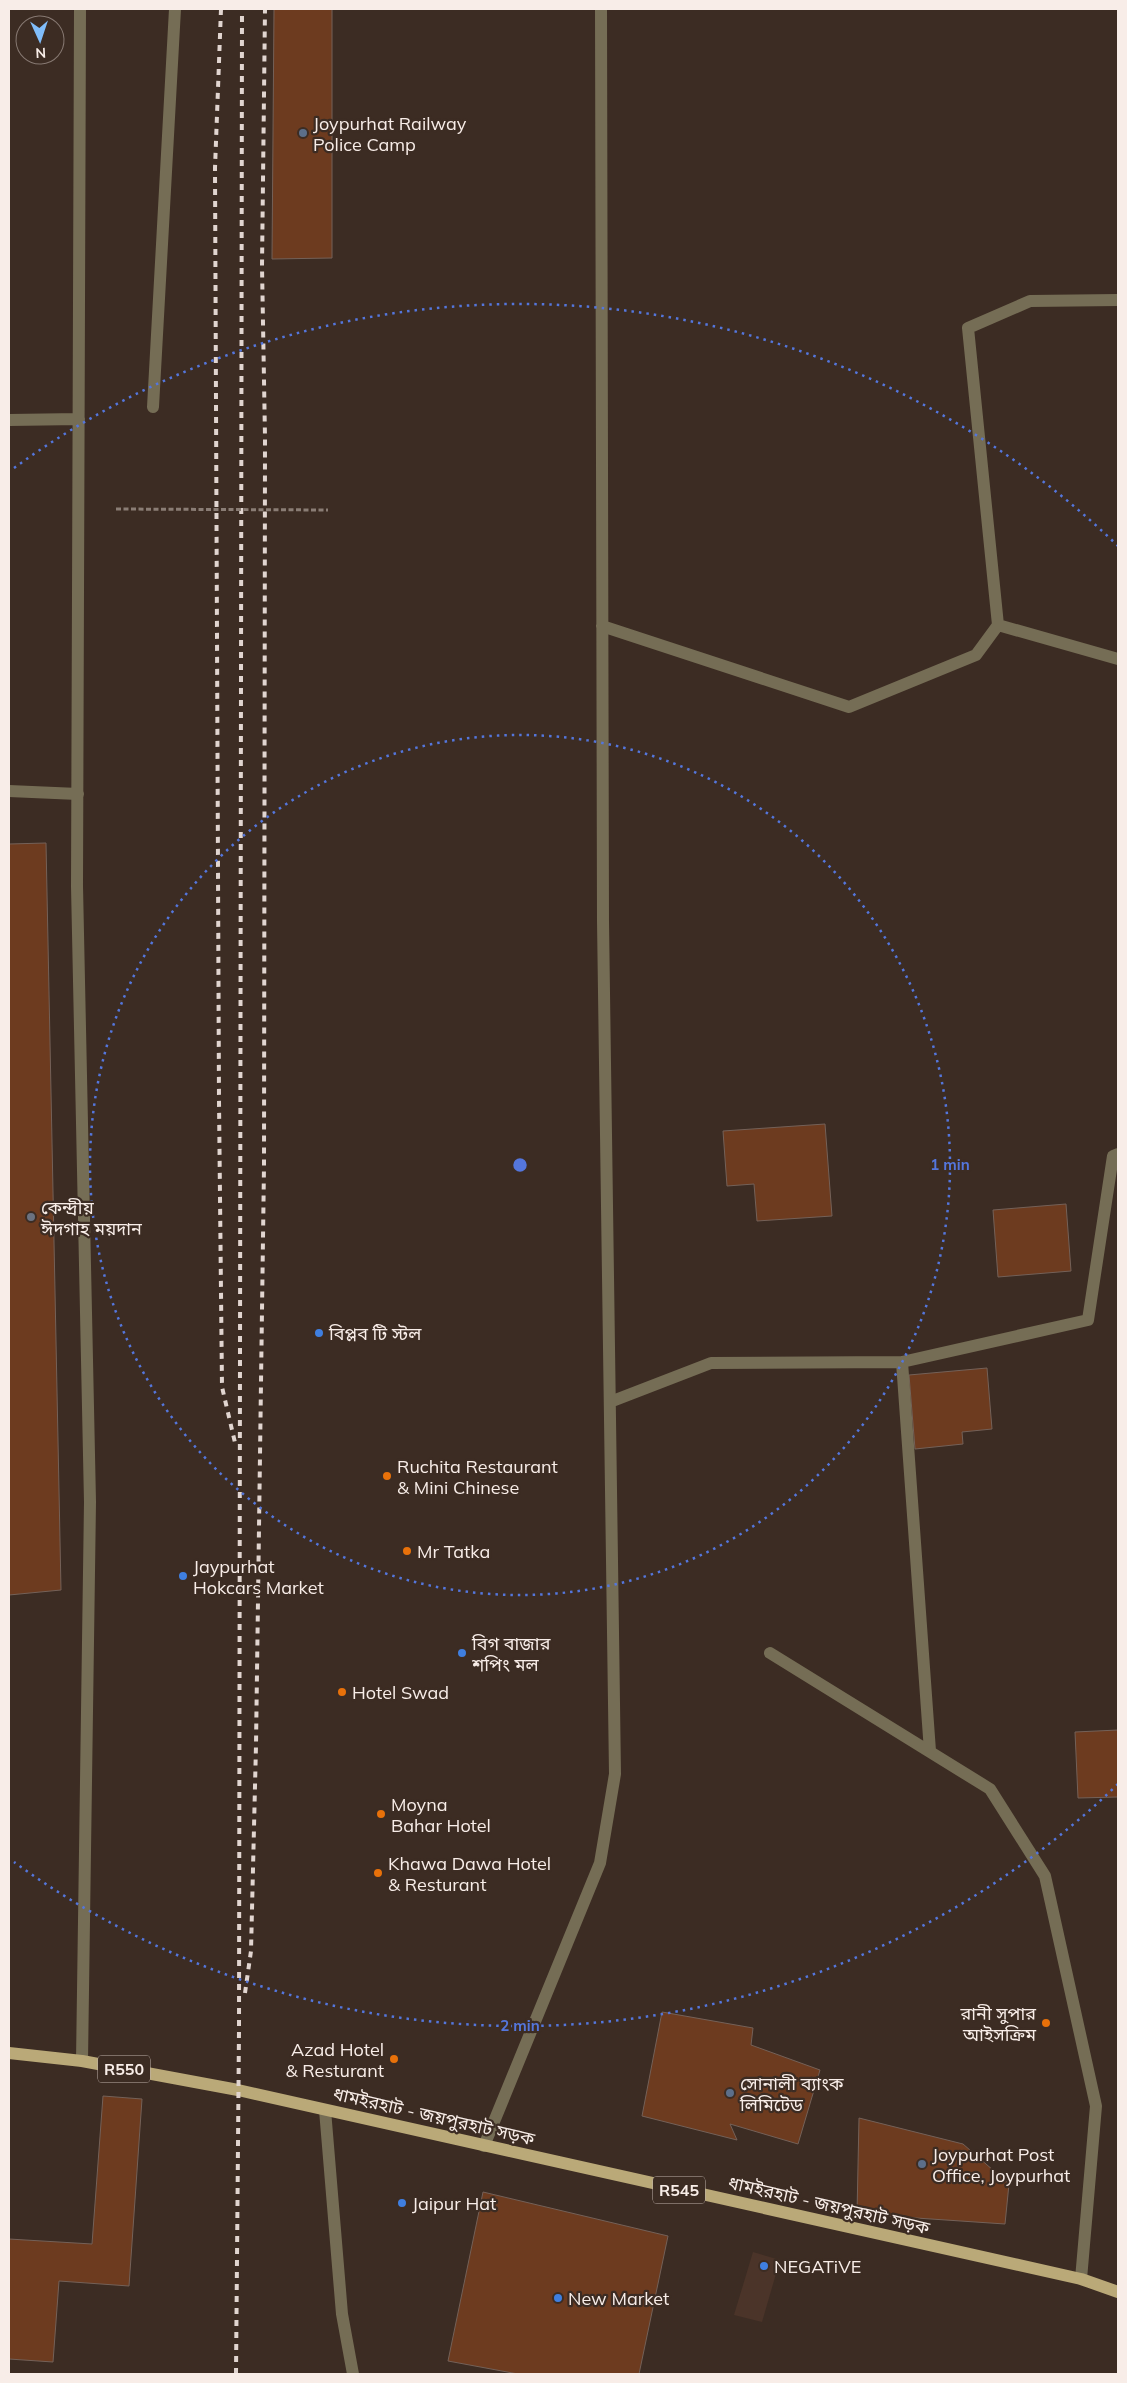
<svg xmlns="http://www.w3.org/2000/svg" width="1127" height="2383" font-family="Mulish,'Noto Sans Bengali',sans-serif">
	<rect width="100%" height="100%" fill="#3c2c23"/>
	<path fill="#4b3429" d="M 753,2252 L 780,2260 L 762,2322 L 734,2315 Z"/>
	<path fill="#6d3b1f" stroke="#746158" d="M 274,9 L 332,9 L 332,258 L 272,259 Z
		M 46,843 L 61,1590 L 9,1595 L 9,844 Z
		M 825,1124 L 832,1216 L 757,1221 L 754,1184 L 727,1186 L 723,1131 Z
		M 1066,1204 L 1071,1271 L 998,1277 L 993,1210 Z
		M 987,1368 L 992,1429 L 962,1432 L 963,1444 L 915,1449 L 909,1375 Z
		M 1118,1730 L 1118,1797 L 1078,1798 L 1075,1732 Z
		M 662,2012 L 753,2028 L 751,2045 L 820,2070 L 798,2144 L 730,2124 L 737,2140 L 642,2116 Z
		M 103,2096 L 142,2099 L 129,2286 L 59,2281 L 53,2362 L 9,2359 L 9,2239 L 92,2244 Z
		M 859,2118 L 963,2144 L 1009,2184 L 1005,2224 L 857,2214 Z
		M 483,2192 L 668,2236 L 639,2374 L 518,2374 L 448,2361 Z"/>
	<g fill="none" stroke-linecap="round" stroke-linejoin="round">
		<path stroke="#756d55" stroke-width="12" d="M 80,9 L 77,886 L 90,1502 L 82,2061
			M 153,407 L 175,9
			M 9,420 L 79,419
			M 998,625 L 1118,659
			M 602,626 L 849,707 L 976,655 L 998,625 L 968,328 L 1030,301 L 1118,300
			M 9,791 L 78,794
			M 902,1362 L 930,1751
			M 610,1402 L 711,1363 L 902,1362 L 1088,1320 L 1113,1156 L 1118,1154
			M 770,1653 L 990,1789 L 1045,1876 L 1096,2106 L 1081,2279
			M 325,2110 L 342,2314 L 353,2374
			M 484,2146 L 600,1863 L 615,1774 L 603,921 L 601,9"/>
		<path stroke="#baa978" stroke-width="12" d="M 9,2053 L 82,2061 L 238,2090 L 1081,2279 L 1118,2292"/>
		<path stroke="#e1d5d0" stroke-width="4" stroke-dasharray="6 6" stroke-linecap="butt" d="M 221,9 L 215,168 L 219,1101 L 222,1387 L 236,1447
			M 245,1993 L 251,1951 L 256,1745 L 264,1166 L 265,437 L 262,266 L 265,9
			M 236,2374 L 239,2030 L 242,9"/>
		<path stroke="#8a7d75" stroke-width="3" stroke-dasharray="5 2.5" stroke-linecap="butt" d="M 116,509 L 328,510"/>
	</g>
	<g fill="none" stroke="#5476dc" stroke-width="2.5" stroke-dasharray="2.5 5">
		<circle cx="520" cy="1165" r="430"/>
		<path d="M1118 1784A861 861 0 0 1 14 1862M14 468A861 861 0 0 1 1118 546"/>
	</g>
	<g fill="#5c6f8a" stroke="#3c2c23" stroke-width="2">
		<circle cx="303" cy="133" r="5"/>
		<circle cx="730" cy="2093" r="5"/>
		<circle cx="922" cy="2164" r="5"/>
	</g>
	<circle fill="#6b7280" stroke="#3c2c23" stroke-width="2" cx="31" cy="1217" r="5"/>
	<g fill="#3f7fe0" stroke="#3c2c23" stroke-width="2">
		<circle cx="319" cy="1333" r="5"/>
		<circle cx="183" cy="1576" r="5"/>
		<circle cx="462" cy="1653" r="5"/>
		<circle cx="402" cy="2203" r="5"/>
		<circle cx="764" cy="2266" r="5"/>
		<circle cx="558" cy="2298" r="5"/>
	</g>
	<g fill="#e8710a" stroke="#3c2c23" stroke-width="2">
		<circle cx="387" cy="1476" r="5"/>
		<circle cx="407" cy="1551" r="5"/>
		<circle cx="342" cy="1692" r="5"/>
		<circle cx="381" cy="1814" r="5"/>
		<circle cx="378" cy="1873" r="5"/>
		<circle cx="1046" cy="2023" r="5"/>
		<circle cx="394" cy="2059" r="5"/>
	</g>
	<g text-anchor="middle" dominant-baseline="central" stroke-width="4.5" stroke-linejoin="round" paint-order="stroke">
		<g fill="#3c2c23" stroke="#c0b3ad" stroke-width="1">
			<rect x="98" y="2055.5" width="52" height="27" rx="4"/>
			<rect x="653" y="2176.5" width="52" height="27" rx="4"/>
		</g>
		<g font-size="16" font-weight="bold" fill="#f8ede8">
			<text x="124" y="2069">R550</text>
			<text x="679" y="2190">R545</text>
		</g>
		<g font-size="18" fill="#f8ede8" stroke="#3c2c23" text-anchor="start">
			<text x="313" y="123">Joypurhat Railway<tspan x="313" dy="21">Police Camp</tspan></text>
			<text x="41" y="1207">কেন্দ্রীয়<tspan x="41" dy="21">ঈদগাহ ময়দান</tspan></text>
			<text x="329" y="1333">বিপ্লব টি স্টল</text>
			<text x="397" y="1466">Ruchita Restaurant<tspan x="397" dy="21">&amp; Mini Chinese</tspan></text>
			<text x="417" y="1551">Mr Tatka</text>
			<text x="193" y="1566">Jaypurhat<tspan x="193" dy="21">Hokcars Market</tspan></text>
			<text x="472" y="1643">বিগ বাজার<tspan x="472" dy="21">শপিং মল</tspan></text>
			<text x="352" y="1692">Hotel Swad</text>
			<text x="391" y="1804">Moyna<tspan x="391" dy="21">Bahar Hotel</tspan></text>
			<text x="388" y="1863">Khawa Dawa Hotel<tspan x="388" dy="21">&amp; Resturant</tspan></text>
			<text x="1036" y="2013" text-anchor="end">রানী সুপার<tspan x="1036" dy="21">আইসক্রিম</tspan></text>
			<text x="384" y="2049" text-anchor="end">Azad Hotel<tspan x="384" dy="21">&amp; Resturant</tspan></text>
			<text x="740" y="2083">সোনালী ব্যাংক<tspan x="740" dy="21">লিমিটেড</tspan></text>
			<text x="932" y="2154">Joypurhat Post<tspan x="932" dy="21">Office, Joypurhat</tspan></text>
			<text x="412" y="2203">Jaipur Hat</text>
			<text x="774" y="2266">NEGATiVE</text>
			<text x="568" y="2298">New Market</text>
		</g>
		<g font-size="18" fill="#f8ede8" stroke="#3c2c23">
			<text transform="translate(434 2116) rotate(13)">ধামইরহাট - জয়পুরহাট সড়ক</text>
			<text transform="translate(829 2205) rotate(13)">ধামইরহাট - জয়পুরহাট সড়ক</text>
		</g>
	</g>
	<circle cx="520" cy="1165" r="8" fill="#5476dc" stroke="#3c2c23" stroke-width="2.5"/>
	<g font-size="15" text-anchor="middle" font-weight="bold" fill="#5476dc" stroke="#3c2c23" stroke-width="4.5" stroke-linejoin="round" paint-order="stroke">
		<text x="950" y="1170">1 min</text>
		<text x="520" y="2031">2 min</text>
	</g>
	<rect width="1127" height="2383" fill="none" stroke="#f8ede8" stroke-width="20"/>
	<g transform="translate(40 40) rotate(177)"><circle r="24" fill="#3c2c23" stroke="#877972"/>
	<path d="M0-4L9 19L0 12L-9 19Z" fill="#80bdfa"/>
	<text y="-8" font-size="14" font-weight="bold" text-anchor="middle" fill="#f8ede8">N</text>
	</g>
</svg>
